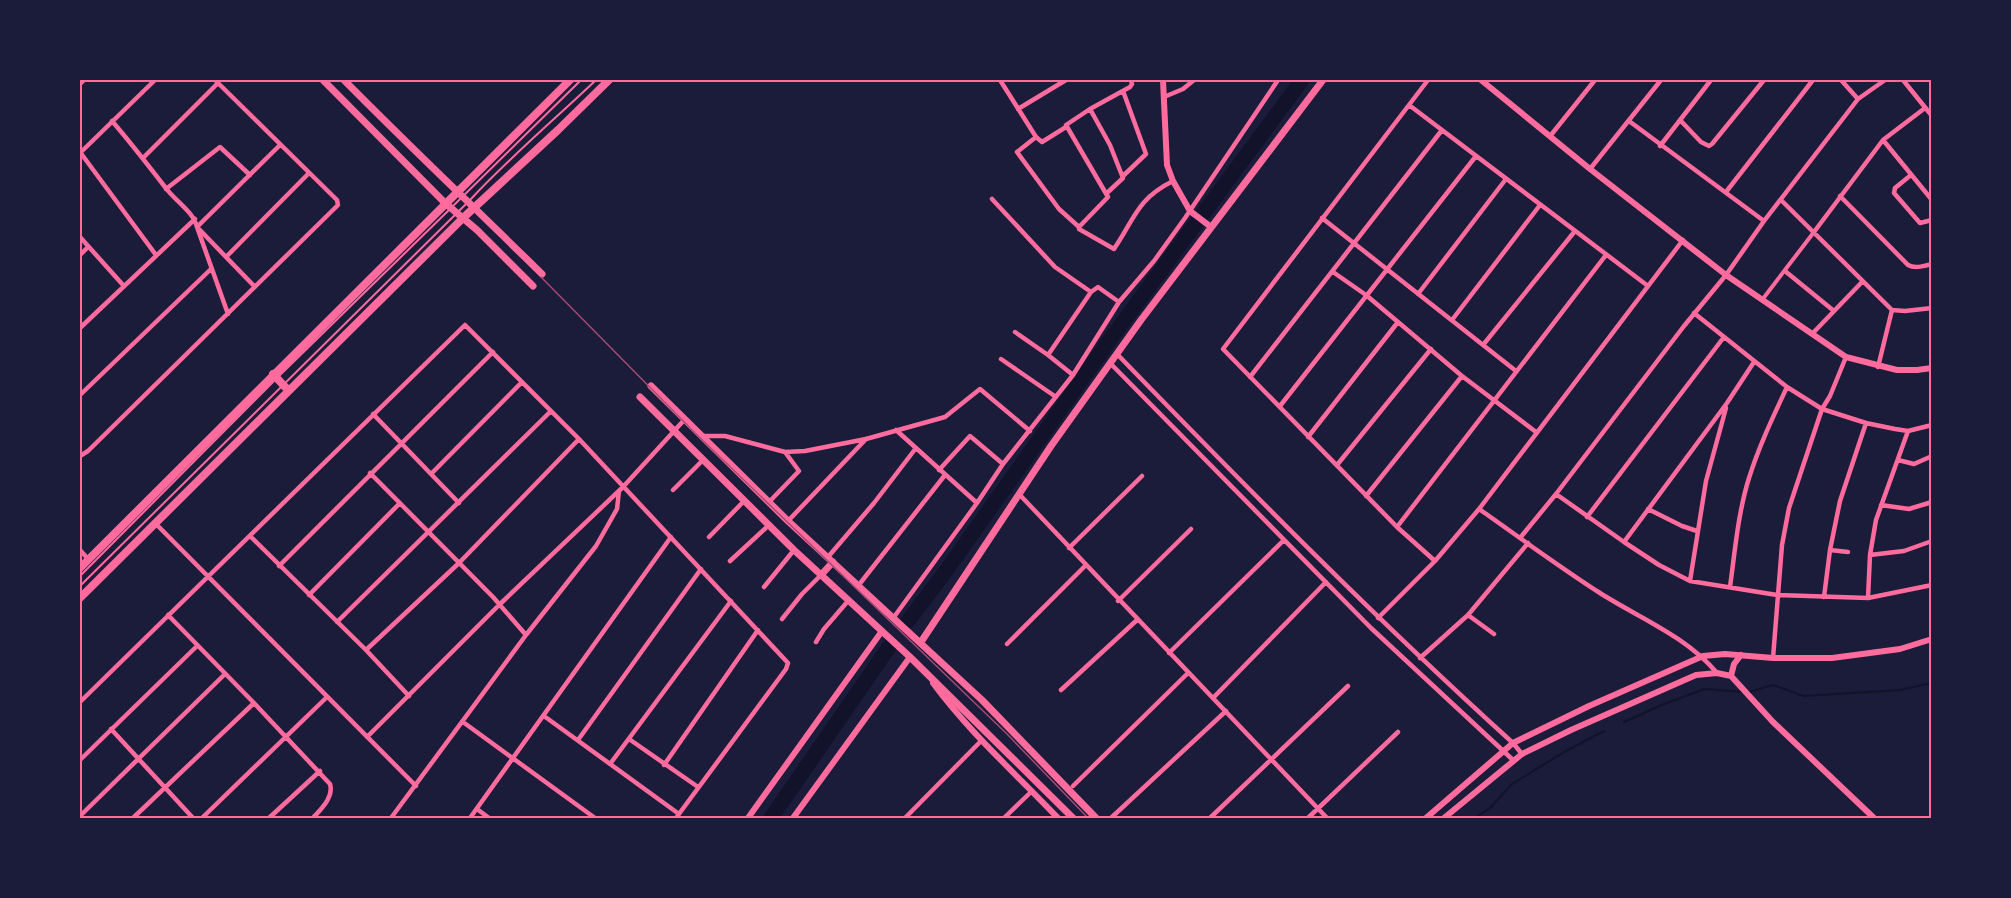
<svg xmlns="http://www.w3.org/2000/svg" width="2011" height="898" font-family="'Golos Text',sans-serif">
	<rect width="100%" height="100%" fill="#1b1b3a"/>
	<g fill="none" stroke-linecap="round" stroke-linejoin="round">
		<path stroke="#12122b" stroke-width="2" d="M 1749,692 L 1773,685 L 1804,696 L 1900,690 L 1932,683
			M 1624,722 L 1664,704 L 1705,689 L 1743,692
			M 1475,818 L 1490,808 L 1512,784 L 1564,752 L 1604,731"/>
		<path stroke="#12122b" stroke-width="15" d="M 908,621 L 943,575 L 1114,334 L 1302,80
			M 771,818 L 889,647"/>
		<path stroke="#ff6b9d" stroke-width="2" d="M 470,200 C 510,157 554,120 596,80
			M 453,206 L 581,80
			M 279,376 L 449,210
			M 80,576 L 275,380
			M 80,586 L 466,204"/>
		<path stroke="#ff6b9d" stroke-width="4" d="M 1762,300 L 1814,232"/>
		<path stroke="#ff6b9d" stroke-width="4.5" d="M 1000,80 L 1036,137
			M 1131,80 L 1132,84 L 1130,87 L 1090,109 L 1066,125 L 1108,197 L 1079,227 L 1079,229 L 1114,249 C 1135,218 1137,199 1173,181
			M 1428,80 L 1223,349 L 1397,527 L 1435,561
			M 1841,80 L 1858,99
			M 1903,80 L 1932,116
			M 80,84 L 84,80
			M 1164,97 L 1183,89 L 1194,80
			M 1409,105 L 1648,286
			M 1018,109 L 1066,80
			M 1090,109 L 1110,145 L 1123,178 L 1107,193
			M 1680,120 L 1701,142 L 1709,146 L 1712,144 L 1764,80
			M 112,121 C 131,143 148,165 165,187 C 175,201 193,211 197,227 L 255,287
			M 1629,121 L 1764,221
			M 1066,127 L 1042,142 L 1036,137 L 1017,152 L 1059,209 L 1079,227
			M 1551,135 L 1595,80
			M 1883,140 L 1932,200
			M 1660,146 L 1711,80
			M 80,152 L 156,255
			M 80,153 L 155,80
			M 143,158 L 218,83
			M 1590,169 L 1661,80
			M 1911,175 L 1895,188 L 1894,193 L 1920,223 L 1932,220
			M 1123,176 L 1146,154 L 1123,91
			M 166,189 L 220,147 L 250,175
			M 1726,192 L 1813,80
			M 1840,196 L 1908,265 C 1915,269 1924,266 1932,264
			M 992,199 L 1055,267 L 1091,292 L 1098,287 L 1119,302
			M 1781,200 L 1892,310 L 1905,311 L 1932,308
			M 1322,218 L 1516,371
			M 1814,232 L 1883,140 L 1925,108
			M 80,237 L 123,285
			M 80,255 L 88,247
			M 226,257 L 309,173
			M 1785,271 L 1834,311
			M 1333,272 L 1366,295 L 1462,376 L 1536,432
			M 1418,294 L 1506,179
			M 1694,313 L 1787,387 L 1822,409 L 1866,423 L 1895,429 L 1908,431 L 1932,425
			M 228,314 L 197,227 L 280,145
			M 1452,320 L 1540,205
			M 80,328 L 195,219
			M 1015,332 L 1048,355 L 1073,375
			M 1812,334 L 1862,282
			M 1483,345 L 1575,231
			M 1117,354 C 1246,487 1376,619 1513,743 L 1522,754
			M 1048,355 L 1091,292
			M 1001,359 L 1056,397
			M 1110,363 L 1371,628 L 1513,760
			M 1878,367 L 1892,310
			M 1250,377 L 1442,130
			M 80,395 L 211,269
			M 1280,406 L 1476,156
			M 373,414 L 459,503
			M 896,430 L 977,503
			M 702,436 L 725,436 L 785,452 L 805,451 L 866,439 L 945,417 L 980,389 L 1030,431
			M 1308,437 L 1398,322
			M 80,456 L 88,451 L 338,205 L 337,200 L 215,80
			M 1898,460 L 1914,464 L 1932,456
			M 1337,465 L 1431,349
			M 939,470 L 970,436 L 1003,464
			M 370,473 L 493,597 L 526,635
			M 431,474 L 522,382
			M 673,490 L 703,460
			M 1019,494 L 1327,818
			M 1556,494 L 1624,542 L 1659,565 L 1690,581 L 1777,595 L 1868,598 L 1932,585
			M 1366,496 L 1462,376
			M 769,502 L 799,471 L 785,452
			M 1881,505 L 1909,509 L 1932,502
			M 1479,509 C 1519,537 1558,566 1600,593 C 1639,618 1686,636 1717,673
			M 1648,509 L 1682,526 L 1697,531
			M 1587,517 L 1724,337
			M 788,521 L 866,439
			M 156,524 L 416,786
			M 1397,527 L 1606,255
			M 250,536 L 366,650 L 409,696
			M 709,537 L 744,501
			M 1520,538 L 1556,494 L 1684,326 L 1726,275 L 1764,221 L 1858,99 L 1885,80
			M 1624,542 L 1727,403 L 1754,362
			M 1069,548 L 1142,476
			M 80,550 L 88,559
			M 1830,550 L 1848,552
			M 1870,555 L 1904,551 L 1932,541
			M 828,557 L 874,503 L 916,448
			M 730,561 L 769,525
			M 279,566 L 493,352
			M 1690,581 L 1706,481 L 1726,408
			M 858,586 L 945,475
			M 764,587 L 794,550
			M 1730,587 C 1735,551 1738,513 1749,478 C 1759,446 1773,417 1787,387
			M 309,595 L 400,503
			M 1824,597 L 1830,550 L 1840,501 L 1866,423
			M 1868,598 L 1870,555 L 1876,520 L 1908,431
			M 1118,601 L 1191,529
			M 168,615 L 254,703 L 330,784 C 334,797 321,809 313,818
			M 1468,615 L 1494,634
			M 894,617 L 977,503 L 1003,464 L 1073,375 L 1119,302 L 1154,261 L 1185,218 L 1278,80
			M 1378,618 L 1435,561 L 1479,509 L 1683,240
			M 782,619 L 802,594 L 821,575
			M 337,622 L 551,411
			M 816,642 L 824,629 L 848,601
			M 1007,644 L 1085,566
			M 366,650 L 459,563 L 579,439
			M 1169,653 L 1284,540
			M 1420,658 L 1468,615 L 1528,543
			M 1773,658 L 1782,545 L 1789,508 L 1822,409 L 1830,396 L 1846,357
			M 1061,690 L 1137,620
			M 1213,698 L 1326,582
			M 80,702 L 465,325 L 579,439 L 788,663 L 786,669 L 676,818
			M 544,716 L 679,814
			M 463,722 L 595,818
			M 111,729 L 193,818
			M 367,737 L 499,605 L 623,487 L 685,419
			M 629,739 L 698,787
			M 578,740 L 701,569
			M 80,760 L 197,646
			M 610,764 L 731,601
			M 664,765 L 758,630
			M 1073,786 L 1188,673
			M 477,809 L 489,818
			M 80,816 L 225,674
			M 133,818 L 254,703
			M 202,818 L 327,697
			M 269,818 L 320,771
			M 391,818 L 526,635 L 596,546 L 617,509 L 619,491
			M 470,818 L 671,537
			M 905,818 L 982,740
			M 1004,818 L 1032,791
			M 1111,818 L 1226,711
			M 1210,818 L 1348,686
			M 1308,818 L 1398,732"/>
		<path stroke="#ff6b9d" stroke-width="6" d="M 1163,80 L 1167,165 L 1173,181 L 1190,211 L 1211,227
			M 1481,80 L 1590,169 L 1726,275 L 1846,357 L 1897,370 L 1917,370 L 1932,368
			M 1731,676 L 1734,664 L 1741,655
			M 933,683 C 969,732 1016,774 1058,818
			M 748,818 L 882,631
			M 793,818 L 910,657
			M 1426,818 L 1513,743 L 1589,706 L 1703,656 L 1725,654 L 1773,658 L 1832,658 L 1900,649 L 1932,639
			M 1444,818 L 1522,754 L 1571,730 L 1696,675 L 1717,673 L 1731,676 L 1773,722 L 1874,818"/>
		<path stroke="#ff6b9d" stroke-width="7" d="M 323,80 L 445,203 L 477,230 L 533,286
			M 344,80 C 409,146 476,209 542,274
			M 651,386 L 788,521 L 982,700 L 1096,818
			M 640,397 L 794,550 L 910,657 L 1073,818
			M 821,575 L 833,562
			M 921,642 L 1051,446 L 1141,320 L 1323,80"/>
		<path stroke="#ff6b9d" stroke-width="8" d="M 273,374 L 288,390
			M 80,568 L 570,80
			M 80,598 L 463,218 L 558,130 L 609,80"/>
		<path stroke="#a44b75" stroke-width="1.5" d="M 541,277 L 695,433 L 1007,734 L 1088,818"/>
	</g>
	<rect width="2011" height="898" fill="none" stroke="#1b1b3a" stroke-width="162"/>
	<rect x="81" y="81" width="1849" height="736" fill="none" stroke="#ff6b9d" stroke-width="2"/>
</svg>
